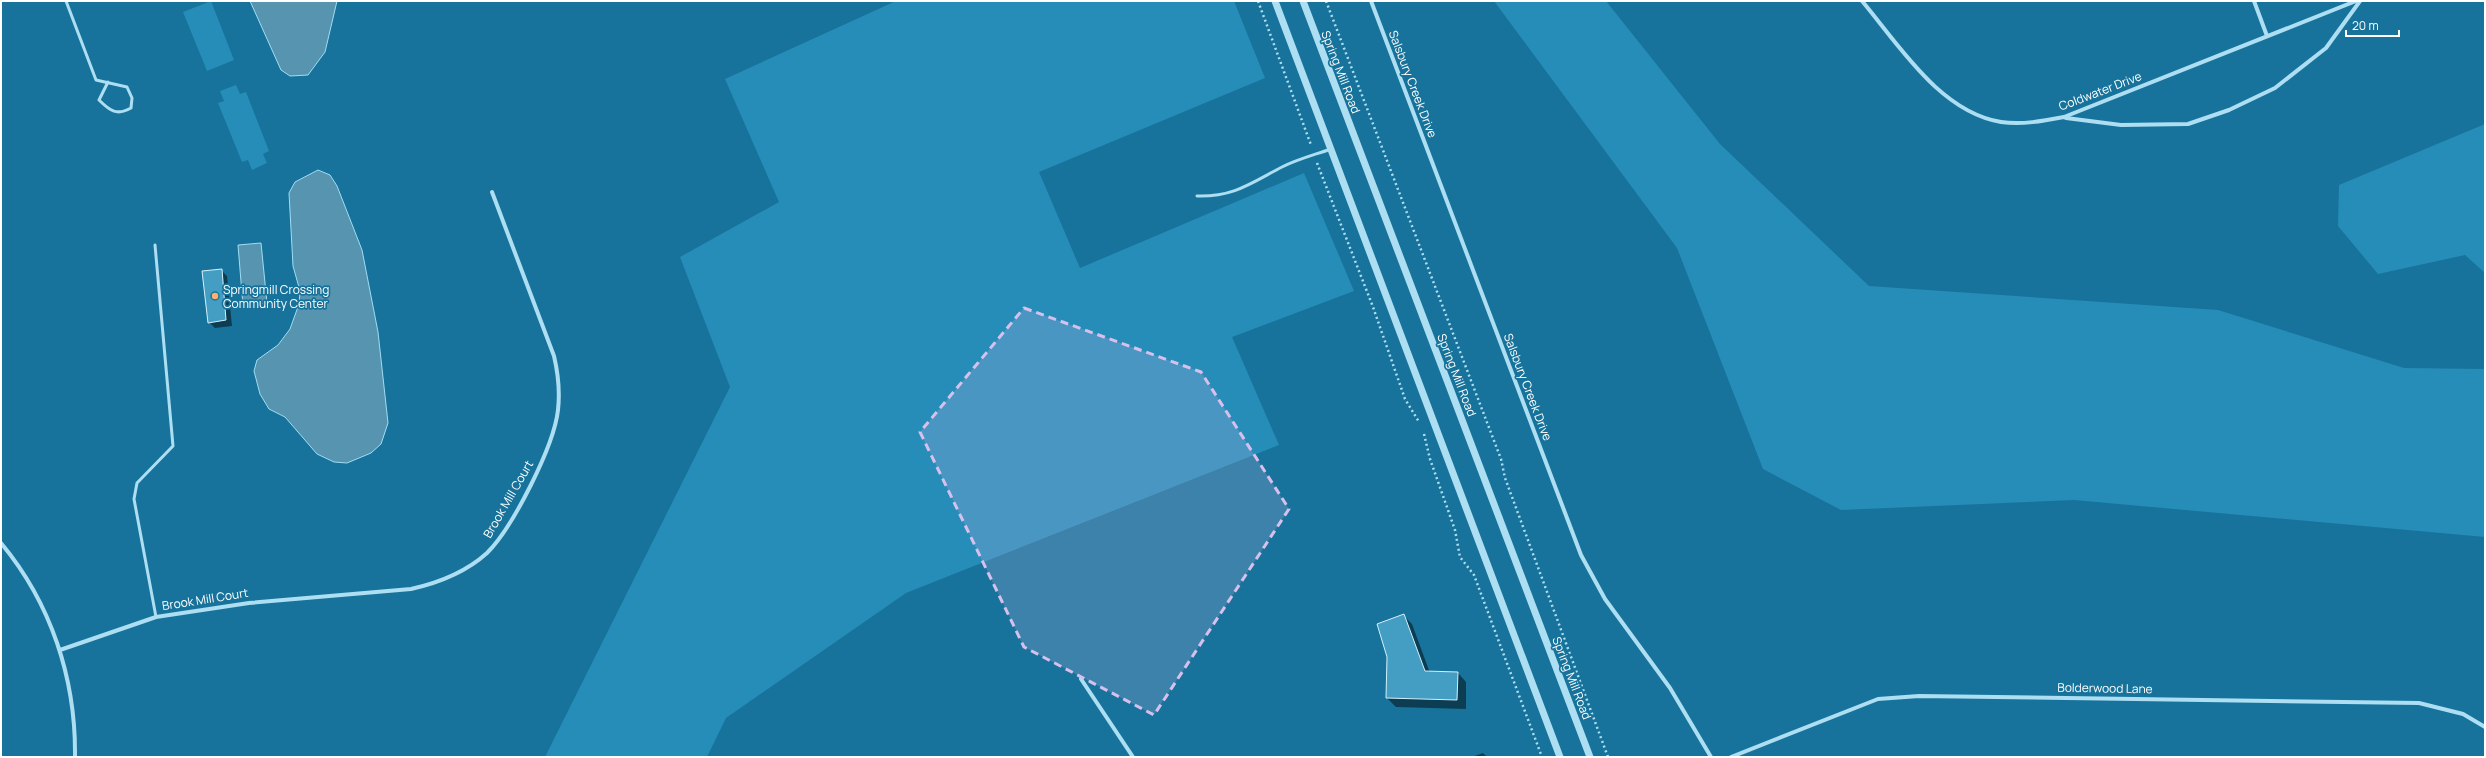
<svg xmlns="http://www.w3.org/2000/svg" width="2486" height="758" font-family="Manrope,sans-serif">
	<rect width="100%" height="100%" fill="#17739b"/>
	<path fill="#268db8" d="M 211,1 L 234,60 L 207,71 L 183,12 Z
		M 896,1 L 1234,1 L 1265,78 L 1039,172 L 1080,268 L 1304,173 L 1354,291 L 1232,337 L 1279,445 L 906,593 L 726,718 L 707,757 L 545,757 L 730,387 L 680,257 L 779,202 L 725,79 Z
		M 1494,1 L 1606,1 L 1720,144 L 1869,286 L 2218,310 L 2404,368 L 2485,369 L 2485,537 L 2074,500 L 1841,510 L 1763,469 L 1677,248 Z
		M 236,85 L 240,94 L 246,92 L 269,151 L 263,154 L 267,163 L 252,170 L 248,160 L 242,162 L 218,103 L 224,101 L 220,91 Z
		M 2485,124 L 2485,273 L 2465,255 L 2378,274 L 2338,226 L 2339,185 Z"/>
	<path fill="#5794af" stroke="#a0ddf5" d="M 250,1 L 337,1 L 325,52 L 308,75 L 290,76 L 281,70 Z
		M 318,170 L 330,175 L 337,186 L 362,250 L 378,332 L 388,423 L 381,444 L 371,453 L 347,463 L 334,462 L 317,454 L 285,417 L 269,409 L 260,394 L 254,371 L 257,360 L 278,345 L 290,329 L 299,304 L 300,291 L 293,266 L 289,193 L 295,182 Z
		M 261,243 L 267,303 L 243,306 L 238,245 Z"/>
	<path fill="#0007" d="M 221,270 L 227,276 L 232,326 L 215,328 L 209,322 Z
		M 1403,615 L 1412,624 L 1430,673 L 1458,673 L 1466,682 L 1466,709 L 1396,707 L 1387,698 Z
		M 1483,753 L 1487,757 L 1472,757 Z"/>
	<path fill="#449ec4" stroke="#d5f1fc" d="M 222,269 L 226,320 L 208,323 L 202,271 Z
		M 1404,614 L 1425,671 L 1458,672 L 1457,700 L 1386,698 L 1387,657 L 1377,624 Z"/>
	<g fill="none" stroke-linecap="round" stroke-linejoin="round">
		<path stroke="#addef2" stroke-width="2.5" stroke-dasharray="2 3" stroke-linecap="butt" d="M 1258,1 L 1311,145
			M 1326,1 L 1501,459 L 1505,478 L 1608,757
			M 1317,163 L 1373,307 L 1405,399 L 1419,422
			M 1424,434 L 1430,459 L 1455,530 L 1460,557 L 1474,575 L 1542,757"/>
		<path stroke="#addef2" stroke-width="3" d="M 66,1 L 96,80 L 127,87 L 132,98 L 131,108 C 117,116 110,111 99,100 L 108,82
			M 1197,196 C 1234,197 1251,183 1282,167 C 1298,159 1314,155 1331,149
			M 155,245 L 173,446 L 137,483 L 134,499 L 156,617"/>
		<path stroke="#addef2" stroke-width="4" d="M 1371,1 L 1581,555 L 1605,599 L 1670,688 L 1711,757
			M 1862,1 C 1899,45 1940,112 2001,122 C 2022,125 2043,121 2064,117 L 2356,1
			M 2254,1 L 2267,36
			M 2066,118 L 2121,125 L 2188,124 L 2229,110 L 2275,88 L 2326,48 L 2360,1
			M 1,543 C 51,603 76,679 75,757
			M 60,650 L 156,617 L 249,603 L 411,589 C 438,583 466,572 487,553 C 513,527 554,446 558,410 C 560,392 558,373 554,356 L 492,192
			M 1081,679 L 1133,757
			M 1731,757 L 1878,699 L 1919,696 L 2419,703 L 2463,714 L 2485,727"/>
		<path stroke="#addef2" stroke-width="7" d="M 1275,1 L 1560,757
			M 1303,1 L 1590,757"/>
	</g>
	<path fill="#d7c0ec" fill-opacity="0.2" stroke="#d7c0ec" stroke-width="3" stroke-dasharray="8 5" stroke-linejoin="round" d="M 1024,308 L 1201,372 L 1289,509 L 1154,715 L 1024,647 L 920,432 Z"/>
	<circle fill="#ffb06e" stroke="#17739b" stroke-width="1.5" cx="215" cy="296" r="4"/>
	<g text-anchor="middle" dominant-baseline="central" stroke-width="3.5" stroke-linejoin="round" paint-order="stroke">
		<g font-size="12" fill="#fff" stroke="#17739b">
			<text transform="translate(1341 72) rotate(69)">Spring Mill Road</text>
			<text transform="translate(1413 84) rotate(69)">Salsbury Creek Drive</text>
			<text transform="translate(2100 91) rotate(-21)">Coldwater Drive</text>
			<text transform="translate(1457 375) rotate(69)">Spring Mill Road</text>
			<text transform="translate(1528 387) rotate(69)">Salsbury Creek Drive</text>
			<text transform="translate(508 499) rotate(-60)">Brook Mill Court</text>
			<text transform="translate(205 599) rotate(-9)">Brook Mill Court</text>
			<text transform="translate(1572 678) rotate(69)">Spring Mill Road</text>
			<text transform="translate(2105 688) rotate(1)">Bolderwood Lane</text>
		</g>
		<g font-size="12" fill="#fff" stroke="#17739b" text-anchor="start">
			<text x="223" y="289">Springmill Crossing<tspan x="223" dy="14">Community Center</tspan></text>
		</g>
	</g>
	<rect width="2486" height="758" fill="none" stroke="#ffffff" stroke-width="4"/>
	<path d="M2346 30v6h53v-6" fill="none" stroke="#ffffff" stroke-width="2"/>
	<text x="2352" y="30" font-size="12" fill="#ffffff" stroke="#17739b" stroke-width="3" paint-order="stroke">20 m</text>
</svg>
